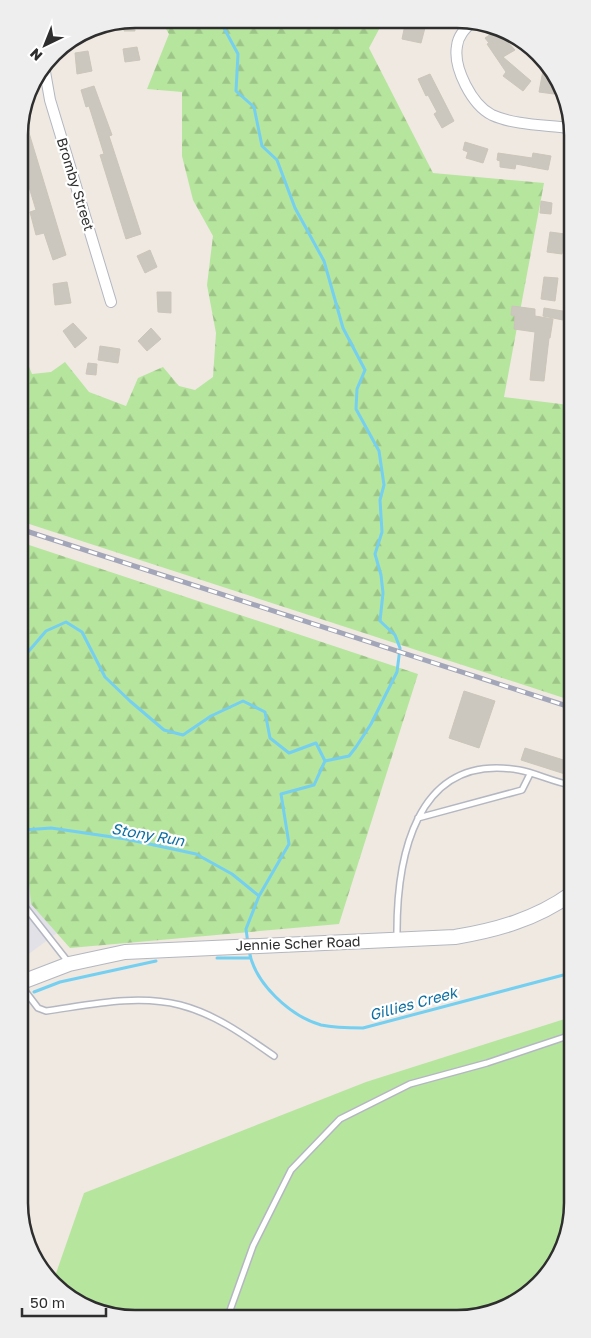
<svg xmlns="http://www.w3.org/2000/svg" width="591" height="1338" font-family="'Golos Text',sans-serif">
	<defs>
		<pattern id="forest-firs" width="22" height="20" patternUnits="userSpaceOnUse" patternTransform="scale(1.25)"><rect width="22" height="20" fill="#b6e59e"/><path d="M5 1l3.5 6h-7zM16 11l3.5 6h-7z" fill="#9dc588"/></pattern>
	</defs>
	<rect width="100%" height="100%" fill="#efe9e1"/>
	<path fill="#e3e1e8" d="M 22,862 L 25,862 L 40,909 L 57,933 L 22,959 Z"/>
	<path fill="#b6e59e" d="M 571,1017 L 572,1211 L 544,1280 L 487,1315 L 112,1317 L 58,1290 L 53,1282 L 84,1193 L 366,1082 Z"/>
	<path fill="url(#forest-firs)" d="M 160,19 L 384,20 L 369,48 L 433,173 L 544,183 L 504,397 L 569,405 L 570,700 L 20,521 L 20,345 L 32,374 L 51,372 L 65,362 L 89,392 L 126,406 L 138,378 L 163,367 L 179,386 L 195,390 L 213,377 L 216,333 L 207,285 L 213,236 L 193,200 L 182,156 L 182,92 L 147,89 L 169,34 Z
		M 20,542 L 418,674 L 339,924 L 70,948 L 31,904 L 27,860 L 21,856 Z"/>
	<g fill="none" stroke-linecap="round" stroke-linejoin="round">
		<path stroke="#75cff0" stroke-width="3" d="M 219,19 L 238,54 L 236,91 L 254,107 L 262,146 L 277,160 L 295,208 L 324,261 L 343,328 L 365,370 L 357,389 L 356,409 L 379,451 L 384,485 L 380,500 L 382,532 L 375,554 L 381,575 L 383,593 L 380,621 L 395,635 L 400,648 L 397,672 L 371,724 L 356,747 L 349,756 L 325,761
			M 20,367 L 23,385 L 20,387
			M 21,653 L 28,652 L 46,631 L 66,622 L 82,632 L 105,677 L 130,701 L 164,730 L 183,735 L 211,716 L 243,701 L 265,712 L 270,738 L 289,753 L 316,743 L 325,761 L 314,785 L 281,794 L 289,844 L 259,896 L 246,929 L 248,944
			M 21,829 L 24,830 L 51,828 L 126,839 L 196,854 L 232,874 L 259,896
			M 249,950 C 254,983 290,1016 321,1025 C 335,1028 349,1028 363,1028 L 571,973
			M 217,958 L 250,958
			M 34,992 L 60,982 L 156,961
			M 22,998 L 23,997"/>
	</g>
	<path fill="#cbc7bf" stroke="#cbc5ba" d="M 134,19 L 135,31 L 124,31 L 124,21 Z
		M 406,20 L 424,21 L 426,24 L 421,43 L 402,39 Z
		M 497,30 L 515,50 L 503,57 L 531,81 L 523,91 L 503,76 L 506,72 L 487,44 L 489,43 L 485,38 Z
		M 137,47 L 140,60 L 125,62 L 123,49 Z
		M 88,51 L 92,71 L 77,74 L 75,53 Z
		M 544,65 L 556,84 L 554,94 L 539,92 Z
		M 430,74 L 454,121 L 442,128 L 434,114 L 437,112 L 428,95 L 426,96 L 418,79 Z
		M 94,86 L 112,135 L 109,136 L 141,234 L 126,239 L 100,155 L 104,154 L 89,106 L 86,107 L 81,90 Z
		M 23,113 L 66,255 L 53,260 L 44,233 L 36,235 L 30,212 L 36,210 L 19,154 L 19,127 Z
		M 465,142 L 488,149 L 483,163 L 466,158 L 468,152 L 463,150 Z
		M 498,153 L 532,158 L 533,153 L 551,156 L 548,170 L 516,164 L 515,169 L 500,167 L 500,161 L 497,160 Z
		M 541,201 L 552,203 L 551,214 L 540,213 Z
		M 550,232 L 565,234 L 562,254 L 547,252 Z
		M 150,250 L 157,267 L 145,273 L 137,256 Z
		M 544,277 L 558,278 L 555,301 L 541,299 Z
		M 67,282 L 71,303 L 55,305 L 53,284 Z
		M 157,292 L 171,292 L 171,313 L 158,312 Z
		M 512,306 L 535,309 L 535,316 L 553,319 L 550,338 L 549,338 L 544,381 L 530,380 L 535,332 L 514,329 L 515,316 L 511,315 Z
		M 544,308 L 569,312 L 568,321 L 543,316 Z
		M 73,323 L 87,338 L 75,348 L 63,331 Z
		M 151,328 L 161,339 L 147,351 L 138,341 Z
		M 100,346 L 120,349 L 118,363 L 98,360 Z
		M 88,363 L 97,364 L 96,375 L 86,374 Z
		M 464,691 L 495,701 L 479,748 L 449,738 Z
		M 525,748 L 570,762 L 568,775 L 521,760 Z"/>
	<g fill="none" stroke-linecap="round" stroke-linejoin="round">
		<defs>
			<path id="lane" d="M 418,818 L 522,790 L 530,774
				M 22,903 L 69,963
				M 397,939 C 396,860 414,752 519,770 C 536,773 553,782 571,785
				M 22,987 L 38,1008 L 46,1011 C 89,1005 136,994 180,1005 C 215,1014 244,1035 274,1056
				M 228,1316 L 253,1246 L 291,1170 L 340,1119 L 410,1084 L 487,1063 L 571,1035"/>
			<path id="street" d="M 473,21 C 466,28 458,35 457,46 C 453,68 472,105 492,115 C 514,125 545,125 568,128
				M 44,66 L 50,100 L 111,302"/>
			<path id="secondary" d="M 22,982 L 69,964 L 125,952 L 455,937 C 497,930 536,919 571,894"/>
		</defs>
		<use href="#lane" stroke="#b4b7c1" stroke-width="8"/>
		<use href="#street" stroke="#b4b7c1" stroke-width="12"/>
		<use href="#secondary" stroke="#b4b7c1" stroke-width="16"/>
		<use href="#lane" stroke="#fff" stroke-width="5"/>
		<use href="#street" stroke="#fff" stroke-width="10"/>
		<use href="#secondary" stroke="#fff" stroke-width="14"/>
		<defs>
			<path id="rail" d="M 20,529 L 570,707"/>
		</defs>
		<use href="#rail" stroke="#a3a6b8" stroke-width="5"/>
		<use href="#rail" stroke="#fff" stroke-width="3" stroke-dasharray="9" stroke-linecap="butt"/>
	</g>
	<g text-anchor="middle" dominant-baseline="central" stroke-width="4.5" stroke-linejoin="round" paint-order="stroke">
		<g font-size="14" fill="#2e2e2e" stroke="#fff">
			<text transform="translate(76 184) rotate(73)">Bromby Street</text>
			<text transform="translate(298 943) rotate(-2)">Jennie Scher Road</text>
		</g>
		<g font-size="15" font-style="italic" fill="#0d6fa3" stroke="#fff">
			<text transform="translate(148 834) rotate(10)">Stony Run</text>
			<text transform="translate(413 1003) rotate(-15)">Gillies Creek</text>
		</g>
	</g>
	<path d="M0 0H591V1338H0ZM135 28H457A107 107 0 0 1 564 135V1203A107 107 0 0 1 457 1310H135A107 107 0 0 1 28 1203V135A107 107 0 0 1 135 28Z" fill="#eee" fill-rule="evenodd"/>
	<path fill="none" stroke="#2e2e2e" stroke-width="2.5" d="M135 28H457A107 107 0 0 1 564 135V1203A107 107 0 0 1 457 1310H135A107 107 0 0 1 28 1203V135A107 107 0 0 1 135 28Z"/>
	<g transform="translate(45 45) rotate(223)" stroke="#ffffff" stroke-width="4" paint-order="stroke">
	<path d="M0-4L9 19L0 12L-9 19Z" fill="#2e2e2e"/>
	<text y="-8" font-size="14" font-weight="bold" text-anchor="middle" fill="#2e2e2e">N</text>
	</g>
	<path d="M22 1308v8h84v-8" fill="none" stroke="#2e2e2e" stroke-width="2.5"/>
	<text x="30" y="1308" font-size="15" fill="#2e2e2e" stroke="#ffffff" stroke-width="4" paint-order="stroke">50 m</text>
</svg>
